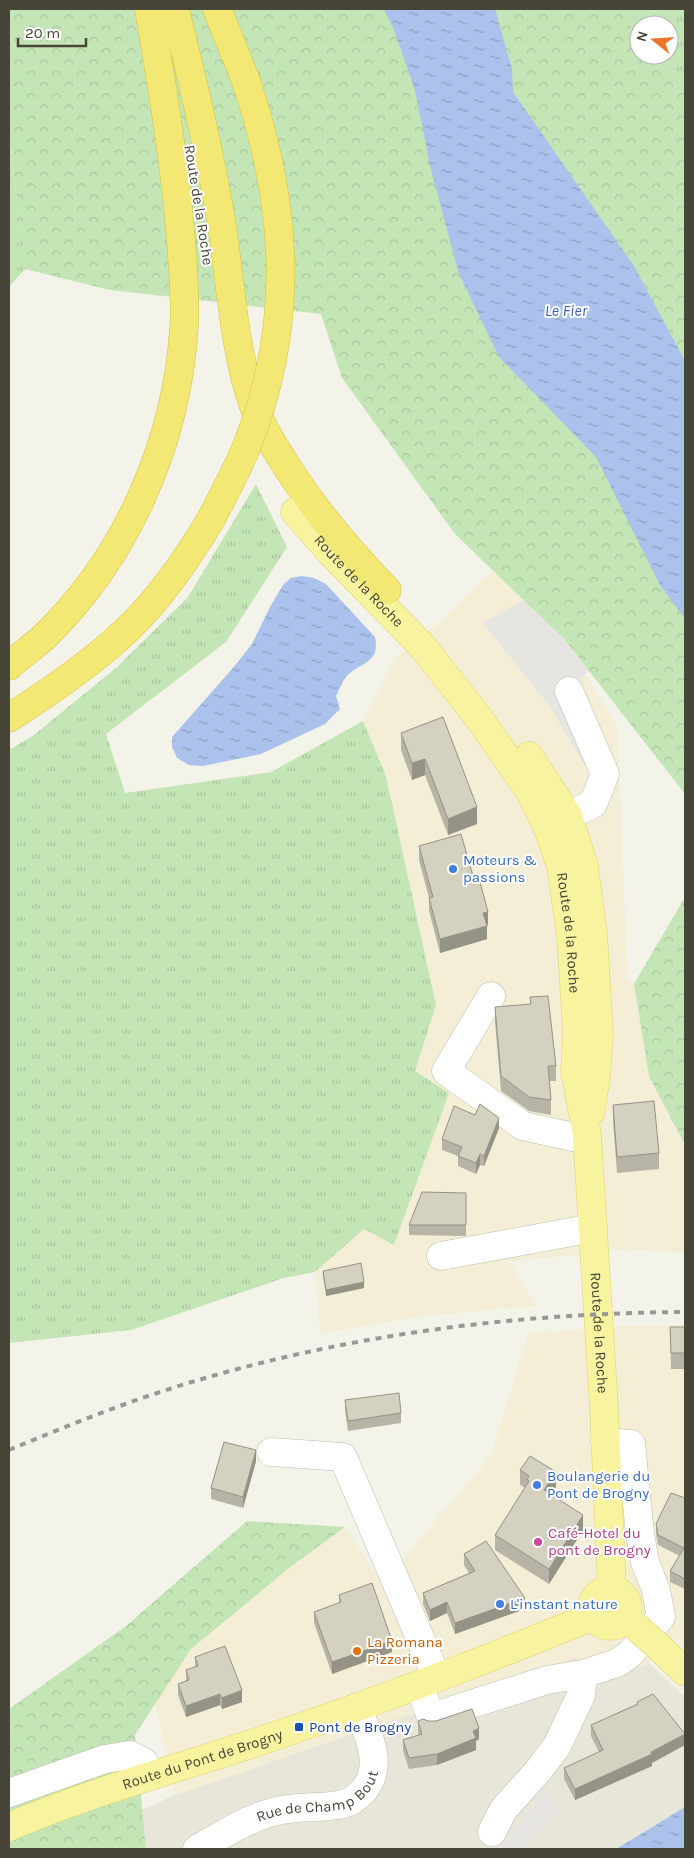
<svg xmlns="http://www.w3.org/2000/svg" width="694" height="1858" font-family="Karla,sans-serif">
	<defs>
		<pattern id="grass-tufts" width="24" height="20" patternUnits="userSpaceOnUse" patternTransform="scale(1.25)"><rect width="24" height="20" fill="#c4e5b6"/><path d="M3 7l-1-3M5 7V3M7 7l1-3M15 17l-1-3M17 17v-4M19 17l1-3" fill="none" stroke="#aac69d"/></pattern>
		<pattern id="forest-crowns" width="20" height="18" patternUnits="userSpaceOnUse" patternTransform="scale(1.25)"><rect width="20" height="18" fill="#c4e5b6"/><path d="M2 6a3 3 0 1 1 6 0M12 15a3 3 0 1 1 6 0" fill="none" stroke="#aac69d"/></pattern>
		<pattern id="water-ripples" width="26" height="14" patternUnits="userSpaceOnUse" patternTransform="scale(1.25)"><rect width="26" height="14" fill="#abc2ec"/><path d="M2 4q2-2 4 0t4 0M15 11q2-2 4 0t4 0" fill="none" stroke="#8d9fc0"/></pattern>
	</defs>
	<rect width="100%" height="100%" fill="#f4f3ea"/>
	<path fill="#e7e6d8" d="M 574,1658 L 648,1662 L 685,1697 L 685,1807 L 616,1849 L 146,1849 L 142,1810 L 175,1795 Z"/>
	<path fill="#f4eed7" d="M 493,570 L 564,639 L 617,726 L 628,979 L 634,984 L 649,1076 L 685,1145 L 685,1253 L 626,1249 L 510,1262 L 536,1306 L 415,1317 L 320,1334 L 315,1272 L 364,1229 L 394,1244 L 415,1071 L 436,1005 L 386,776 L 363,721 L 397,657 L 448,615 Z
		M 685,1325 L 685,1646 L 674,1637 L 644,1667 L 574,1658 L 175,1795 L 155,1703 L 191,1649 L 293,1565 L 345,1527 L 382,1583 L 491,1456 L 528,1333 L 623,1326 Z"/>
	<path fill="url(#grass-tufts)" d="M 624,9 L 685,9 L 685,86 L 647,55 L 669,55 L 669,25 L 639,25 L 639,47 Z
		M 9,132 L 25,269 L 9,287 Z
		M 256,484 L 287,547 L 226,642 L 106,734 L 125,793 L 271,772 L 363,721 L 386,776 L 436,1005 L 415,1071 L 449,1093 L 394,1245 L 364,1229 L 315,1272 L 284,1278 L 131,1330 L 9,1343 L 9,750 L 34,735 L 116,668 L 188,597 Z"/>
	<path fill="url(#forest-crowns)" d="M 9,9 L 624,9 L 639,47 L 639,55 L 647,55 L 685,86 L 685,794 L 564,639 L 455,534 L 342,378 L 321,314 L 110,290 L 25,269 L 9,132 Z
		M 685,897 L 685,1145 L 649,1076 L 634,984 Z
		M 247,1521 L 345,1527 L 293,1565 L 191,1649 L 135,1735 L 146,1849 L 9,1849 L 9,1709 L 126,1626 Z"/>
	<path fill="#e6e5e1" d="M 523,600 L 564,639 L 589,671 L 566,690 L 595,761 L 584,764 L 548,704 L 483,623 Z
		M 547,1790 L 560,1809 L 524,1849 L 486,1849 L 492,1842 L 502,1847 Z"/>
	<path fill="url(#water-ripples)" d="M 384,9 L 495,9 L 512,69 L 513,92 L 634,266 L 685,361 L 685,619 L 660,585 L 596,457 L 499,357 L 459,274 L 430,166 L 415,90 L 394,30 Z
		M 302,576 L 314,578 L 326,584 L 375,637 C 381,665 358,662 345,678 C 342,683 339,690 336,696 L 340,709 L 325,724 L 261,754 L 203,766 L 189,765 L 177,758 L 172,747 L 172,737 L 233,668 L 252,644 L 270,607 L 283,585 L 291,578 Z
		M 685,1807 L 685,1849 L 616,1849 Z"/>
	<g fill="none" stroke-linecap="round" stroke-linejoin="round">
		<defs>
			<g id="minor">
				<path d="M 547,826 L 593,804 L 605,774 L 569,691"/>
				<path d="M 491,996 L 446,1071 L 523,1126 L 587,1140"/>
				<path d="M 441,1256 L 593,1228"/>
				<path d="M 271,1452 L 343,1457 L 437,1678"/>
				<path d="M 419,1685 L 431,1717 L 547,1680 L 583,1674 L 617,1663 L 630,1654 L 661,1617 L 656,1590 L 645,1562 L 640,1534 L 631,1444 L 605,1442"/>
				<path d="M 9,1793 L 105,1759 L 130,1755 L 144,1762 L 150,1776"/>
				<path d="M 492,1832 L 503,1810 L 538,1771 L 557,1746 L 581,1695 L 583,1674"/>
				<path id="s1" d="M 197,1849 C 221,1836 246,1819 273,1812 C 296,1805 315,1809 338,1805 C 348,1804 357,1798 364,1790 C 385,1765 367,1732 357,1707"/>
			</g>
			<g id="major">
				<path id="s2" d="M 295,512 L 331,553 L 423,647 L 478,717 L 529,790 L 547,826 L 561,866 L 571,935 L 577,1032 L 575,1071 L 587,1134 L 604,1408 L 612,1590"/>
				<path d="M 529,756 L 568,816 L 584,866 L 593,933 L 599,1033 L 596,1077 L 590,1113"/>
				<circle cx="610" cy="1608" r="18"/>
				<path d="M 658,1646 L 685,1672"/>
				<path id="s3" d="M 9,1827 C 85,1794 166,1772 245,1746 C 363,1707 479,1663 593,1616"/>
			</g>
			<path id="highway" d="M 175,9 C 192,79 209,149 221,220 C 231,282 233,347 254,407 C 262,428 275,448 287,467 C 316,512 349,551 387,590
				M 217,9 L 246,81
				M 9,666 C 20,656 33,647 44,637 C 127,557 177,442 184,327 C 186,299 183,269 181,241 C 175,162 162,86 149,9
				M 9,718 C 51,691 92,663 128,629 C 161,597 188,558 211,519"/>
		</defs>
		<use href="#minor" stroke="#bfbdad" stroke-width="29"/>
		<use href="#major" stroke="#dcd570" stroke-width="29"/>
		<use href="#highway" stroke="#d3c145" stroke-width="29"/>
		<use href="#minor" stroke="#fff" stroke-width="28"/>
		<use href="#major" stroke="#f7f39f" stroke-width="28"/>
		<use href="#highway" stroke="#f4e875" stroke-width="28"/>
		<path stroke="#989898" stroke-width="4" stroke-dasharray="6 6" stroke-linecap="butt" d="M 9,1450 C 57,1430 106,1410 157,1393 C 327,1337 507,1313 685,1312"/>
		<defs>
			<path id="major-bridge" d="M 635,1626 L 658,1646"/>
			<path id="highway-bridge" d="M 211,519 C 223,496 236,472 246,448 C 296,324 288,206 246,81"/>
		</defs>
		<use href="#major-bridge" stroke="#dcd570" stroke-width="29" stroke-linecap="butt"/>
		<use href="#highway-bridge" stroke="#d3c145" stroke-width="29" stroke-linecap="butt"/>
		<use href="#major-bridge" stroke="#f7f39f" stroke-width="28"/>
		<use href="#highway-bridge" stroke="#f4e875" stroke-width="28"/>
	</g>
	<path fill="#b7b4a5" d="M 443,717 L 477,824 L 448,835 L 425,775 L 412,780 L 401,750 L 401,733 Z
		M 419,846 L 475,883 L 488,925 L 487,926 L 487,939 L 440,953 L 429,911 L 429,898 L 419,860 Z
		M 530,997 L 556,1066 L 556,1081 L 549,1081 L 551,1100 L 551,1115 L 529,1111 L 501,1091 L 495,1022 L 495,1007 L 530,1004 Z
		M 613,1105 L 659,1153 L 659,1169 L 617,1173 L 613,1121 Z
		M 499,1128 L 484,1166 L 480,1165 L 476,1174 L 458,1166 L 458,1156 L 442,1150 L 442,1139 Z
		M 466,1193 L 466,1236 L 409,1235 L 409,1225 Z
		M 323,1271 L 364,1288 L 326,1296 L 323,1277 Z
		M 670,1327 L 685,1327 L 685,1369 L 671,1369 Z
		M 345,1400 L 401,1413 L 401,1423 L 348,1431 L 345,1410 Z
		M 256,1461 L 243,1508 L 211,1499 L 211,1488 Z
		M 520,1470 L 556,1487 L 551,1495 L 583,1530 L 549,1584 L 495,1550 L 495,1535 L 525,1488 L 520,1485 Z
		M 685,1498 L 685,1589 L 670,1582 L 670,1571 L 680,1556 L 658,1545 L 656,1534 L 656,1524 Z
		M 464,1554 L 525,1609 L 455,1634 L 447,1613 L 430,1621 L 423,1604 L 423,1593 L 469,1573 L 464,1565 Z
		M 339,1595 L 392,1652 L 332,1674 L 314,1623 L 314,1612 L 339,1603 Z
		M 195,1657 L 242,1702 L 222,1709 L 220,1705 L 186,1717 L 178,1695 L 178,1684 L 186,1681 L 186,1670 L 195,1667 Z
		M 637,1702 L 652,1766 L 575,1800 L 564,1779 L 564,1768 L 599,1752 L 591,1736 L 591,1725 L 637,1704 Z
		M 418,1721 L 479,1739 L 476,1741 L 476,1750 L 437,1765 L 409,1769 L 403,1751 L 403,1740 L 419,1735 L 418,1732 Z"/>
	<path fill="#959286" d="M 425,759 L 425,775 L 412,780 L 412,763 Z
		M 477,807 L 477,824 L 448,835 L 448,819 Z
		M 488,912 L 488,925 L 483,926 L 483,913 Z
		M 487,926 L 487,939 L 440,953 L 440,939 Z
		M 499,1118 L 499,1128 L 484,1166 L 484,1156 Z
		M 480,1154 L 480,1165 L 476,1174 L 476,1163 Z
		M 364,1282 L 364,1288 L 326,1296 L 326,1290 Z
		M 256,1450 L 256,1461 L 243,1508 L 243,1497 Z
		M 556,1472 L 556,1487 L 544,1505 L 544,1490 Z
		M 583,1515 L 583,1530 L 549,1584 L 549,1569 Z
		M 525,1598 L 525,1609 L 455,1634 L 455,1623 Z
		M 447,1602 L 447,1613 L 430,1621 L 430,1610 Z
		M 392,1641 L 392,1652 L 332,1674 L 332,1662 Z
		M 242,1690 L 242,1702 L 222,1709 L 222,1698 Z
		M 220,1694 L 220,1705 L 186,1717 L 186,1706 Z
		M 479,1728 L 479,1739 L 476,1741 L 476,1750 L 437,1765 L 437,1754 L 473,1731 Z
		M 685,1734 L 685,1745 L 652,1763 L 652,1766 L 575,1800 L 575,1789 L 651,1752 Z"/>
	<path fill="#d5d1c0" stroke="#959286" d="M 443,717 L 477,807 L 448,819 L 425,759 L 412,763 L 401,733 Z
		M 461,834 L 475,883 L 480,882 L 488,912 L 483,913 L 487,926 L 440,939 L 429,898 L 433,897 L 419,846 Z
		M 548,996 L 556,1066 L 548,1066 L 551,1100 L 529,1097 L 501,1076 L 495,1007 L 531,1004 L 530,997 Z
		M 654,1101 L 659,1153 L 617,1157 L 613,1105 Z
		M 480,1104 L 499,1118 L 484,1156 L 480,1154 L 476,1163 L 458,1156 L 462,1147 L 442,1139 L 454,1106 L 475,1115 Z
		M 422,1192 L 466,1193 L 466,1225 L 409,1225 Z
		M 361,1263 L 364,1282 L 326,1290 L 323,1271 Z
		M 670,1327 L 685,1327 L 685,1353 L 671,1353 Z
		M 399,1393 L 401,1413 L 348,1421 L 345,1400 Z
		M 224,1442 L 256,1450 L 243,1497 L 211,1488 Z
		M 530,1456 L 556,1472 L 544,1490 L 583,1515 L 549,1569 L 495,1535 L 529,1481 L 527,1480 L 529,1476 L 520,1470 Z
		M 671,1493 L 685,1498 L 685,1579 L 670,1571 L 684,1548 L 658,1535 L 656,1524 Z
		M 486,1541 L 525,1598 L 455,1623 L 447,1602 L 430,1610 L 423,1593 L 475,1571 L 464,1554 Z
		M 372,1583 L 392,1641 L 332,1662 L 314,1612 L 341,1602 L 339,1595 Z
		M 225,1646 L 242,1690 L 222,1698 L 220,1694 L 186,1706 L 178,1684 L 189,1680 L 186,1670 L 198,1666 L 195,1657 Z
		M 653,1694 L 685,1734 L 651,1752 L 652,1754 L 575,1789 L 564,1768 L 603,1750 L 591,1725 L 638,1704 L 637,1702 Z
		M 472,1709 L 479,1728 L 473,1731 L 476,1738 L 437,1754 L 409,1758 L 403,1740 L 422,1734 L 418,1721 L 423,1719 L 428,1721 L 436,1721 Z"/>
	<g fill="#3f7fe0" stroke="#fff" stroke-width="2">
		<circle cx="453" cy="869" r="5"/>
		<circle cx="537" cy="1485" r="5"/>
		<circle cx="500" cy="1604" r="5"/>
	</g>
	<circle fill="#d1479c" stroke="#fff" stroke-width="2" cx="538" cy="1542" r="5"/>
	<circle fill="#e8710a" stroke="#fff" stroke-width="2" cx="357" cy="1651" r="5"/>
	<rect fill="#1a4fb4" stroke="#fff" stroke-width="2" x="294" y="1722" width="10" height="10" rx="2.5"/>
	<g text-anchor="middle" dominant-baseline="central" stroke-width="4" stroke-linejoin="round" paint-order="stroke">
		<g font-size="15" fill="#474538" stroke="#fff">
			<text transform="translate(199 205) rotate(81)">Route de la Roche</text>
			<text stroke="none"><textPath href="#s2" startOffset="94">Route de la Roche</textPath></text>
			<text stroke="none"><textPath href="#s2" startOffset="514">Route de la Roche</textPath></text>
			<text stroke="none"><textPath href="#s2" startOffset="916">Route de la Roche</textPath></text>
			<text stroke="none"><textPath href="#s3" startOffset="205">Route du Pont de Brogny</textPath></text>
			<text stroke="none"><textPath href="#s1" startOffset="135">Rue de Champ Bout</textPath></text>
		</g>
		<g font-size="15" fill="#366cbe" stroke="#fff" text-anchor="start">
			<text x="463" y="860">Moteurs &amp;<tspan x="463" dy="17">passions</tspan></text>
			<text x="547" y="1476">Boulangerie du<tspan x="547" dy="17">Pont de Brogny</tspan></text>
			<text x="510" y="1604">L'instant nature</text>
		</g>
		<g font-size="15" fill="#b23c85" stroke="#fff" text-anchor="start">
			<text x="548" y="1533">Café-Hotel du<tspan x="548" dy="17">pont de Brogny</tspan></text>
		</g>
		<g font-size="15" fill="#c56008" stroke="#fff" text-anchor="start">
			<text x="367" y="1642">La Romana<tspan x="367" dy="17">Pizzeria</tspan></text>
		</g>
		<g font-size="15" fill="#164399" stroke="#fff" text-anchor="start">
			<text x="309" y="1727">Pont de Brogny</text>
		</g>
		<g font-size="16" font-style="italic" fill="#385fac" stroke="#fff">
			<text x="566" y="310">Le Fier</text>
		</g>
	</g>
	<rect width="694" height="1858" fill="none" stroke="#474538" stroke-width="20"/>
	<g transform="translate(654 40) rotate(287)"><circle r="24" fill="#ffffff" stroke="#b5b5af"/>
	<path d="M0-4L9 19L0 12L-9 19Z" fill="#eb752a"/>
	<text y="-8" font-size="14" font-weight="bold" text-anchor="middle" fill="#474538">N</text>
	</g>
	<path d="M18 38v8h68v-8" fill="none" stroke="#474538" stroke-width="2.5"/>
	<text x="25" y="38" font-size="15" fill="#474538" stroke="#ffffff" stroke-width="4" paint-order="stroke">20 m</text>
</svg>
